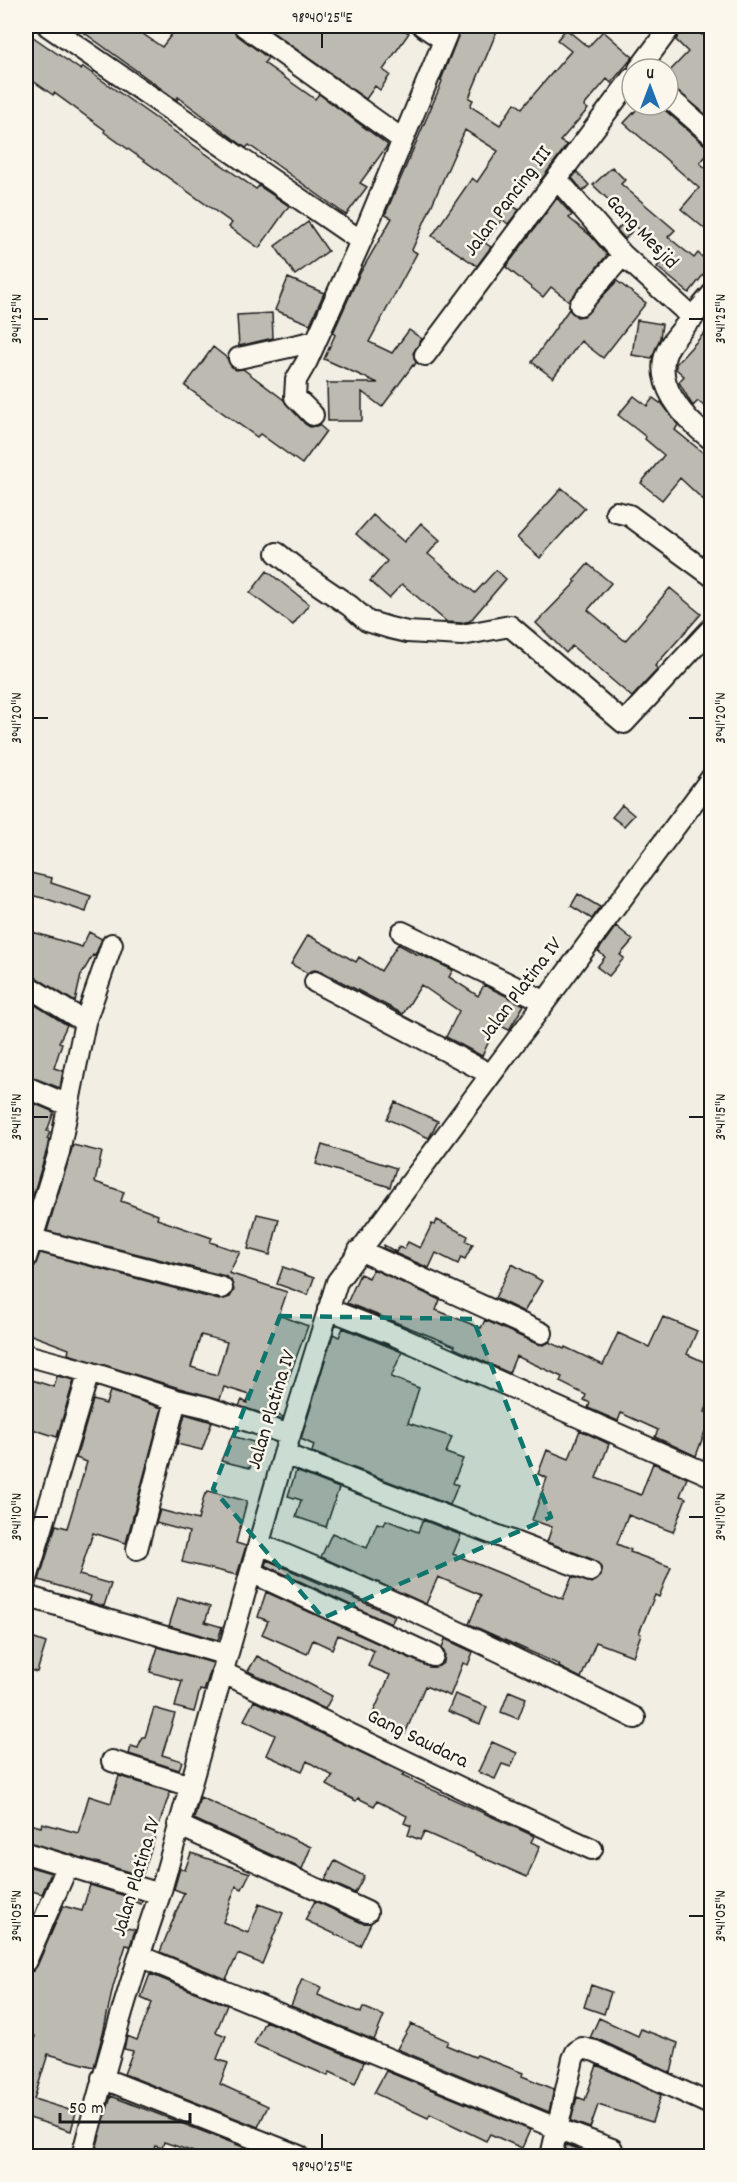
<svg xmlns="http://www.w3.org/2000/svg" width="737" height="2182" font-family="Dekko,sans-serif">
	<rect width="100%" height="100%" fill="#f2eee4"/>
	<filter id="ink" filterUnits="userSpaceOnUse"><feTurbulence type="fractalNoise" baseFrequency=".0167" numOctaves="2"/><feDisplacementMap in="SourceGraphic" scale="12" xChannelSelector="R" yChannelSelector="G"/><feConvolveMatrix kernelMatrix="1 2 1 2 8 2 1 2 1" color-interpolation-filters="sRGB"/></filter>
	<g filter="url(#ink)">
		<path fill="#bdbab1" stroke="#1c1c1c" stroke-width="1.5" fill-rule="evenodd" d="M 75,26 L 131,26 L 162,47 L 178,26 L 232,26 L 237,35 L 268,58 L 264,63 L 315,99 L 319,94 L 388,145 L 360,183 L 367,187 L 346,215 L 249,145 L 246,148 L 178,97 L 177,100 Z
			M 264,26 L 398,26 L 409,33 L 383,70 L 390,75 L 380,90 L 375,86 L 366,99 Z
			M 462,26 L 499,26 L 469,98 L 473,100 L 470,106 L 500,125 L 515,103 L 522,108 L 571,51 L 557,40 L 566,29 L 588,47 L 603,31 L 633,57 L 611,83 L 607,79 L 584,106 L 588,109 L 560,141 L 567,145 L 541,180 L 529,173 L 508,203 L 519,210 L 508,224 L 502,219 L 485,243 L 491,247 L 477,266 L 432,236 L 472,178 L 477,182 L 498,151 L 465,130 L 412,250 L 417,253 L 369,342 L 392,353 L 409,330 L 422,339 L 413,353 L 416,363 L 414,366 L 413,365 L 382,407 L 362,392 L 362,421 L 328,421 L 327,383 L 378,383 L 324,359 L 335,335 L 333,333 L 359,275 L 392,218 L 385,215 L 439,89 L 442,81 L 441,80 Z
			M 683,26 L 691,26 L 702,35 L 711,26 L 711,119 L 668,83 L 668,73 L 688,52 L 676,40 Z
			M 26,32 L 81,70 L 83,67 L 256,189 L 259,186 L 289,206 L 259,248 L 229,227 L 232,223 L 104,132 L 105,130 L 54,93 L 53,95 L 26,76 Z
			M 641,105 L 659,105 L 704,144 L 711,147 L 711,150 L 700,163 L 711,173 L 711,221 L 705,229 L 681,209 L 699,188 L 624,123 Z
			M 612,167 L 625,180 L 621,184 L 675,230 L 668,237 L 694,258 L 698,253 L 711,265 L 689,293 L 657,267 L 667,256 L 593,185 Z
			M 577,172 L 589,185 L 583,191 L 572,178 Z
			M 557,198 L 572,215 L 569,218 L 591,236 L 607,255 L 569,301 L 551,287 L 543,297 L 506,267 Z
			M 308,222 L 328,251 L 295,275 L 275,246 Z
			M 623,223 L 632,231 L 625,239 L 617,230 Z
			M 288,278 L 324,293 L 310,324 L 275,310 Z
			M 617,281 L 646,303 L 603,358 L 581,341 L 553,378 L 532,362 L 569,309 L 577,317 L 584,316 Z
			M 272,313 L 273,338 L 239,346 L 237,315 Z
			M 637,320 L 662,324 L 660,338 L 652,358 L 632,355 Z
			M 711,326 L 711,412 L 698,401 L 693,406 L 691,403 L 679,382 L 684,376 L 676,369 L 676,364 Z
			M 213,347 L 227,358 L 231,366 L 236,370 L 243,369 L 284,400 L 305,424 L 310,427 L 319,425 L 326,431 L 302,464 L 260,434 L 257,437 L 185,386 Z
			M 634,396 L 647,406 L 653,398 L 660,403 L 661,402 L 678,425 L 675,430 L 711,459 L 711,507 L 680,478 L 662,500 L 641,483 L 664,455 L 645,439 L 646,437 L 618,415 Z
			M 562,488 L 585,508 L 540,558 L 517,538 Z
			M 373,515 L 404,542 L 421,523 L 440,540 L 428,554 L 475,593 L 496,570 L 506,579 L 470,621 L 461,623 L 447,622 L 402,584 L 389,598 L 370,581 L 387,561 L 356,534 Z
			M 588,564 L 611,583 L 588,610 L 625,641 L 670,588 L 701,614 L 655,666 L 658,669 L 632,697 L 572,646 L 566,653 L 536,623 L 576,582 L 574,580 Z
			M 267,571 L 309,604 L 293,625 L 250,593 Z
			M 622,805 L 634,815 L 624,826 L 612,817 Z
			M 26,872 L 52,878 L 51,883 L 91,896 L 86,912 L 47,899 L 26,894 Z
			M 578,894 L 600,907 L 592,919 L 571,906 Z
			M 616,926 L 633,940 L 620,955 L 624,958 L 609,976 L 597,967 L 605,957 L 598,951 Z
			M 26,930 L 82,947 L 89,932 L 102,939 L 95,956 L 93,955 L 81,975 L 75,1002 L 32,975 L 26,973 Z
			M 308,935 L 356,962 L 359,957 L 381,971 L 398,944 L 418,955 L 419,954 L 453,970 L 449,977 L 478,996 L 484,985 L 524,1005 L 509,1030 L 497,1024 L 482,1056 L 446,1037 L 459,1011 L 421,985 L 403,1014 L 321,971 L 314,970 L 307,973 L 291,964 Z
			M 26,999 L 67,1025 L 59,1042 L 62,1043 L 54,1068 L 63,1071 L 60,1088 L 26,1075 Z
			M 26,1100 L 54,1112 L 47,1131 L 50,1132 L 47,1139 L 49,1139 L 47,1149 L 26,1219 Z
			M 395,1102 L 438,1121 L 429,1138 L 387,1119 Z
			M 73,1145 L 102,1152 L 95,1182 L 124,1192 L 121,1201 L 158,1215 L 157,1219 L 212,1238 L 210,1242 L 240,1252 L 229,1273 L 287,1292 L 279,1315 L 308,1326 L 275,1414 L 283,1417 L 282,1420 L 239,1406 L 242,1400 L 247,1403 L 250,1395 L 224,1387 L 220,1399 L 179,1388 L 68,1354 L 69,1349 L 26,1333 L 26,1270 L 35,1266 L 40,1253 L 219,1300 L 230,1297 L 234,1290 L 231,1280 L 225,1276 L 47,1231 ZM 201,1335 L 227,1342 L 217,1375 L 191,1367 Z
			M 322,1145 L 396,1168 L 390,1187 L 316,1164 Z
			M 257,1214 L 279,1219 L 270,1255 L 248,1249 Z
			M 437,1220 L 468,1236 L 466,1241 L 473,1244 L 465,1259 L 461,1257 L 458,1264 L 436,1253 L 429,1268 L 383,1248 L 384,1245 L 396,1252 L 399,1247 L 404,1249 L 408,1242 L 420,1248 L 432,1224 L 435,1225 Z
			M 512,1264 L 542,1281 L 524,1312 L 495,1298 Z
			M 283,1267 L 314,1278 L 308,1295 L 277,1284 Z
			M 373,1269 L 440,1300 L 436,1310 L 481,1328 L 485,1320 L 537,1344 L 544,1345 L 549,1342 L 564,1349 L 565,1347 L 603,1365 L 618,1333 L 649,1347 L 663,1317 L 697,1331 L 687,1354 L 711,1365 L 711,1396 L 705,1412 L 711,1415 L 696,1456 L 655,1437 L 658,1430 L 621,1413 L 618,1421 L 588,1408 L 590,1403 L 584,1400 L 586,1395 L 560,1382 L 562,1377 L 536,1365 L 516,1356 L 509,1373 L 454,1348 L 455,1346 L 347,1303 L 360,1274 L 369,1278 Z
			M 343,1328 L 402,1352 L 391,1377 L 419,1388 L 408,1423 L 452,1437 L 446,1453 L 463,1459 L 453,1483 L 458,1485 L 450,1505 L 312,1452 L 314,1445 L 301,1439 L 333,1334 L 339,1337 Z
			M 57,1376 L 74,1380 L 57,1437 L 26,1427 L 26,1378 L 54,1387 Z
			M 110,1391 L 162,1408 L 126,1543 L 93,1533 L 79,1575 L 111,1584 L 104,1606 L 89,1602 L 91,1596 L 39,1580 L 56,1525 L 67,1528 L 87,1462 L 76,1458 L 93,1400 L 106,1404 Z
			M 185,1414 L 212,1422 L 202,1450 L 177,1444 Z
			M 580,1430 L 609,1444 L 596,1478 L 641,1495 L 653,1463 L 687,1478 L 680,1496 L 686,1498 L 673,1532 L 628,1515 L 617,1544 L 631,1550 L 630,1552 L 671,1567 L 659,1597 L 655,1595 L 639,1633 L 641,1634 L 633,1656 L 596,1642 L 581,1678 L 559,1667 L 560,1665 L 469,1624 L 481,1595 L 438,1577 L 426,1604 L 321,1557 L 332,1533 L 367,1548 L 377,1523 L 384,1525 L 386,1520 L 418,1532 L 423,1520 L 461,1535 L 453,1554 L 563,1599 L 572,1577 L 592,1583 L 601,1576 L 602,1569 L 594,1560 L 547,1542 L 552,1527 L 532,1520 L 547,1478 L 538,1474 L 547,1450 L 569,1459 Z
			M 232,1436 L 257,1443 L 250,1468 L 221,1461 Z
			M 296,1471 L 339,1488 L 326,1527 L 296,1517 L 301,1500 L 288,1496 Z
			M 208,1491 L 247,1501 L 236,1543 L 246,1546 L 237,1575 L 182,1562 L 189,1532 L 156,1523 L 160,1510 L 198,1520 L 204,1496 Z
			M 267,1560 L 395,1616 L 391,1624 L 265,1565 Z
			M 266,1592 L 429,1667 L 439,1666 L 444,1662 L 445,1654 L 442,1648 L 445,1639 L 473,1652 L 468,1665 L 463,1663 L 450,1696 L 425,1686 L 405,1734 L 371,1718 L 390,1675 L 368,1666 L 374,1651 L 338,1635 L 332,1649 L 313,1640 L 307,1654 L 262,1634 L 268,1621 L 258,1617 Z
			M 178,1597 L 210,1607 L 205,1622 L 222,1627 L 218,1640 L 169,1626 Z
			M 26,1636 L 46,1643 L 37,1672 L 26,1669 Z
			M 158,1647 L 213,1663 L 204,1691 L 200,1690 L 194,1712 L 175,1707 L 182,1681 L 150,1672 Z
			M 257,1656 L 332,1696 L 325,1709 L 248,1671 Z
			M 509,1691 L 526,1698 L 518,1719 L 501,1712 Z
			M 455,1694 L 487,1707 L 480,1724 L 448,1711 Z
			M 254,1701 L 404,1773 L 402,1776 L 534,1836 L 531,1842 L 540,1846 L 527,1877 L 424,1832 L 420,1840 L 408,1835 L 411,1826 L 404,1823 L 407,1816 L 377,1801 L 374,1806 L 358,1798 L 356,1801 L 327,1785 L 333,1776 L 307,1761 L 302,1771 L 266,1755 L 275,1735 L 244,1720 Z
			M 154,1708 L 175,1714 L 162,1755 L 182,1761 L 179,1770 L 129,1754 L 131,1746 L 138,1748 L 142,1737 L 145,1737 Z
			M 492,1742 L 517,1753 L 511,1767 L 502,1764 L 495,1779 L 478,1772 Z
			M 119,1776 L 170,1792 L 142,1876 L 26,1841 L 26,1823 L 41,1827 L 42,1823 L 78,1833 L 89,1796 L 111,1803 Z
			M 200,1797 L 311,1847 L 302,1869 L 194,1819 Z
			M 191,1853 L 250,1873 L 242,1889 L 236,1886 L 223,1922 L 248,1933 L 259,1904 L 283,1913 L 262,1964 L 238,1954 L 226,1979 L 160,1952 L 184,1893 L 174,1889 L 180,1868 L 185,1870 Z
			M 335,1861 L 364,1876 L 355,1893 L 325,1880 Z
			M 27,1866 L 51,1873 L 42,1894 L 26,1889 Z
			M 90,1885 L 142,1901 L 141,1904 L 132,1901 L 124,1927 L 135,1930 L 130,1946 L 126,1945 L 113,1987 L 104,2029 L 94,2067 L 48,2054 L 34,2099 L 76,2112 L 71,2131 L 26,2117 L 26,2067 L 35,2036 L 26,2033 L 26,1973 L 33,1971 L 37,1966 L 63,1906 L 82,1911 Z
			M 315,1901 L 362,1923 L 371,1923 L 360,1946 L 305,1920 Z
			M 150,1974 L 227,2005 L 216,2032 L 226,2036 L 217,2059 L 228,2063 L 220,2084 L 268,2106 L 258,2127 L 124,2074 L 133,2051 L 124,2049 L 127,2036 L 137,2040 L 152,2003 L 141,1998 Z
			M 302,1979 L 321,1987 L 318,1995 L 361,2013 L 363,2007 L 384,2016 L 374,2040 L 291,2006 Z
			M 591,1985 L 611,1992 L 604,2014 L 584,2007 Z
			M 599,2018 L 638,2036 L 641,2029 L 678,2043 L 671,2073 L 600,2040 L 590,2038 Z
			M 265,2021 L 364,2062 L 355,2084 L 330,2072 L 328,2076 L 254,2044 Z
			M 411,2024 L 448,2041 L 446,2045 L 475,2057 L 477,2055 L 523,2073 L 522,2076 L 554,2089 L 549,2112 L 397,2049 Z
			M 597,2065 L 661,2095 L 652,2122 L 598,2105 L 590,2128 L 571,2121 L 577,2097 L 585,2100 Z
			M 386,2071 L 530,2130 L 522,2148 L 490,2134 L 486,2141 L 430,2114 L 428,2118 L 374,2093 Z
			M 111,2096 L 251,2150 L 248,2157 L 208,2157 L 164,2142 L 162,2148 L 155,2146 L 151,2157 L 118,2157 L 96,2149 Z
			M 566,2145 L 582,2150 L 579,2157 L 563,2157 Z"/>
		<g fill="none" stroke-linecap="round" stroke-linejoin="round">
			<defs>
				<path id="minor" d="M 48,26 L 361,241
					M 244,26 L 403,140
					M 423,26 L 444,40
					M 639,69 L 671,26
					M 668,97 L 712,135
					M 557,179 L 623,255 L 693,318
					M 712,294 C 698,311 682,328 670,345 C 648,380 686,421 712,440
					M 580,305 L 623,255
					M 425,355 L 632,78
					M 239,358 L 316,341
					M 313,415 L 295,397 L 296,380 L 307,361 L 361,241 L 450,26
					M 616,512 L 629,515 L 712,576
					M 277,553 L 306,576 L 350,606 L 367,621 L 390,628 L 407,632 L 462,635 L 510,626 L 624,723 L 712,628
					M 402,932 L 544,1001
					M 315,982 L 490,1074
					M 26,985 L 85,1022 L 59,1152 L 26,1258
					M 85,1022 L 112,944
					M 26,1087 L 68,1105
					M 32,1239 L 222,1288
					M 359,1250 L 542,1333
					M 328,1309 L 394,1335 L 712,1476
					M 26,1355 L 89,1372 L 176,1400 L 206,1407 L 290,1435
					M 284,1454 L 590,1571
					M 259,1544 C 387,1596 511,1656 635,1718
					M 137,1549 L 176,1400
					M 251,1572 L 433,1656
					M 26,1582 L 89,1372
					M 26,1596 L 227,1655
					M 222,1672 L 496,1805 L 592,1849
					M 112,1761 L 190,1786
					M 178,1825 L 367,1912
					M 26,1853 L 160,1894
					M 139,1956 L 556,2128 L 612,2149
					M 26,1961 L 68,1865
					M 102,2078 L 299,2156
					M 82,2156 C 105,2068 130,1980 160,1894 L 284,1454 L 337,1282 L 712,777
					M 551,2156 L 573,2059 L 576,2052 L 582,2048 L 595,2051 L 712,2105"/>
			</defs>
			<use href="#minor" stroke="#1c1c1c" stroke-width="24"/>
			<use href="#minor" stroke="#fbf7ec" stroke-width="20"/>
		</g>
	</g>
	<path fill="#0f766e" fill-opacity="0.2" stroke="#0f766e" stroke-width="4.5" stroke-dasharray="12 8" stroke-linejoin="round" d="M 280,1316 L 473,1319 L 551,1517 L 323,1618 L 213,1489 Z"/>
	<path fill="none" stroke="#1c1c1c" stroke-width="2" d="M 322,33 L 322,48M 33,319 L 48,319M 689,319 L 704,319M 33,718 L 48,718M 689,718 L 704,718M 33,1117 L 48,1117M 689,1117 L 704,1117M 33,1517 L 48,1517M 689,1517 L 704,1517M 33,1916 L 48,1916M 689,1916 L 704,1916M 322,2134 L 322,2149"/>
	<g text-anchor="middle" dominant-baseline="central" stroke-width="5" stroke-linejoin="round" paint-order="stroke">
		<g font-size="21" fill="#1c1c1c" stroke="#fbf7ec">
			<text transform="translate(509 202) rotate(-53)">Jalan Pancing III</text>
			<text transform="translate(641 233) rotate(46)">Gang Mesjid</text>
			<text transform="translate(522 990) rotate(-53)">Jalan Platina IV</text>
			<text transform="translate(273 1410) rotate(-73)">Jalan Platina IV</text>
			<text transform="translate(417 1740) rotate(26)">Gang Saudara</text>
			<text transform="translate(138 1877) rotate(-73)">Jalan Platina IV</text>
		</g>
	</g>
	<rect width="737" height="2182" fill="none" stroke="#fbf7ec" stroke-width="66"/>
	<g transform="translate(650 87)"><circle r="28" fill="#fbf7ec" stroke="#a29f99" stroke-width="1.5"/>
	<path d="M0-4.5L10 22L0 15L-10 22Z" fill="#1f6fb2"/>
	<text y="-9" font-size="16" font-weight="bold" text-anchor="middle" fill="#1c1c1c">U</text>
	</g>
	<path d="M60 2113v9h130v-9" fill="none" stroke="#1c1c1c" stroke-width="3"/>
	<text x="69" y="2113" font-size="18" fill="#1c1c1c" stroke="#fbf7ec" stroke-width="4.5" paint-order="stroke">50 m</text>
	<rect x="33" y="33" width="671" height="2116" fill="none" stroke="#1c1c1c" stroke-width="2"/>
	<g font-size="15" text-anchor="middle" fill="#1c1c1c">
		<text x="322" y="22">98°40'25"E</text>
		<text transform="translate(16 319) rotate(-90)" y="5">3°41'25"N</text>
		<text transform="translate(720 319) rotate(-90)" y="5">3°41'25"N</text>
		<text transform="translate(16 718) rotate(-90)" y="5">3°41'20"N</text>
		<text transform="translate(720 718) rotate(-90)" y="5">3°41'20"N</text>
		<text transform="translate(16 1117) rotate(-90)" y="5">3°41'15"N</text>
		<text transform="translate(720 1117) rotate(-90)" y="5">3°41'15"N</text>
		<text transform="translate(16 1517) rotate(-90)" y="5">3°41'10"N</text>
		<text transform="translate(720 1517) rotate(-90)" y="5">3°41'10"N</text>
		<text transform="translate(16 1916) rotate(-90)" y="5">3°41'05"N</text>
		<text transform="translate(720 1916) rotate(-90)" y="5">3°41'05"N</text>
		<text x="322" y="2171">98°40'25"E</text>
	</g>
</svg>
